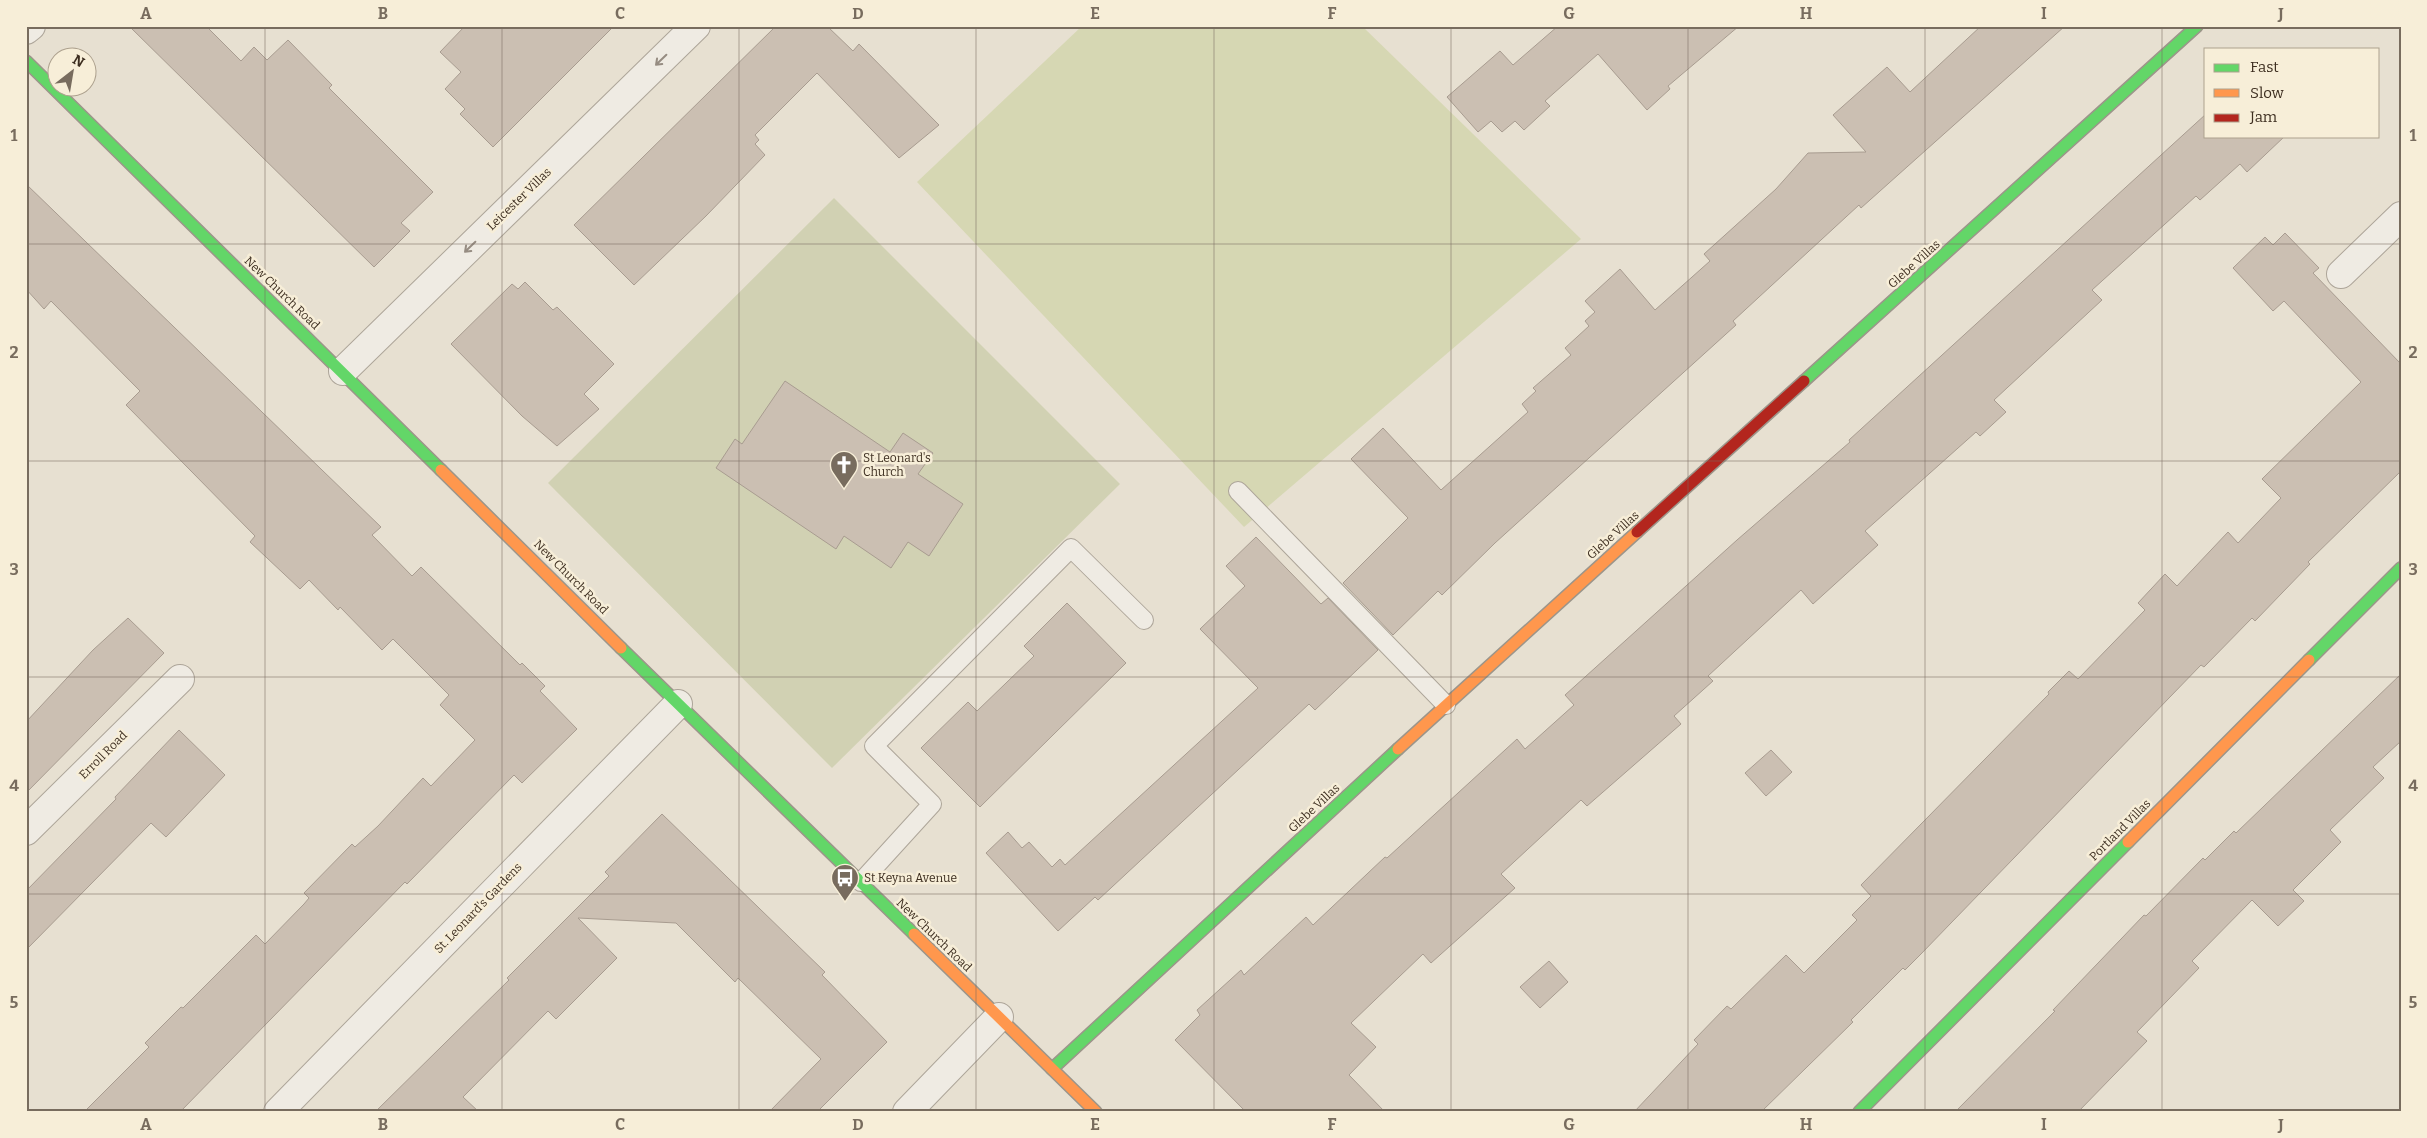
<svg xmlns="http://www.w3.org/2000/svg" width="2427" height="1138" font-family="Bitter,serif">
	<rect width="100%" height="100%" fill="#e7e0d1"/>
	<path fill="#d6d7b3" d="M 1082,26 L 1362,26 L 1581,239 L 1244,527 L 917,182 Z"/>
	<path fill="#d1d1b3" d="M 834,198 L 1120,484 L 832,768 L 548,483 Z"/>
	<path fill="#cbbfb2" stroke="#a89c90" d="M 129,26 L 206,26 L 241,61 L 254,47 L 267,60 L 288,40 L 332,85 L 329,88 L 433,192 L 401,223 L 410,231 L 374,267 Z
		M 465,26 L 614,26 L 493,147 L 460,114 L 465,109 L 445,89 L 461,72 L 440,52 Z
		M 776,26 L 827,26 L 853,51 L 859,44 L 939,125 L 899,158 L 817,73 L 755,135 L 759,140 L 755,144 L 765,155 L 706,216 L 634,285 L 574,225 Z
		M 1558,26 L 1739,26 L 1668,86 L 1670,89 L 1647,110 L 1598,54 L 1545,101 L 1550,106 L 1524,130 L 1515,121 L 1502,132 L 1491,121 L 1478,132 L 1447,97 L 1500,51 L 1513,65 Z
		M 1981,26 L 2065,26 L 1861,208 L 1859,205 L 1733,321 L 1736,325 L 1495,543 L 1442,595 L 1438,591 L 1393,635 L 1343,583 L 1408,518 L 1351,459 L 1383,428 L 1441,490 L 1528,412 L 1522,404 L 1536,391 L 1533,388 L 1571,355 L 1565,348 L 1589,326 L 1585,321 L 1595,312 L 1585,301 L 1620,269 L 1655,310 L 1710,261 L 1704,254 L 1776,189 L 1808,153 L 1866,152 L 1833,115 L 1887,67 L 1910,92 Z
		M 2206,114 L 2206,136 L 2285,136 L 2247,172 L 2240,164 L 2200,200 L 2196,196 L 2092,290 L 2102,300 L 1994,400 L 2006,412 L 1980,436 L 1976,432 L 1865,531 L 1878,545 L 1813,604 L 1801,590 L 1708,676 L 1713,681 L 1674,716 L 1681,724 L 1587,806 L 1581,800 L 1501,874 L 1515,888 L 1431,963 L 1423,954 L 1351,1023 L 1376,1047 L 1349,1075 L 1385,1112 L 1246,1112 L 1175,1040 L 1200,1015 L 1197,1010 L 1241,970 L 1244,975 L 1306,917 L 1313,925 L 1385,857 L 1387,858 L 1517,739 L 1525,749 L 1574,705 L 1565,695 L 1737,540 L 1850,442 L 1849,440 Z
		M 26,184 L 381,527 L 372,535 L 412,576 L 421,567 L 520,665 L 522,663 L 545,686 L 540,691 L 577,729 L 522,783 L 514,775 L 407,884 L 405,882 L 180,1112 L 84,1112 L 149,1047 L 145,1043 L 181,1007 L 183,1008 L 256,935 L 265,944 L 304,904 L 309,898 L 304,893 L 352,844 L 355,847 L 378,826 L 423,778 L 431,786 L 475,740 L 440,705 L 449,695 L 393,639 L 382,650 L 340,607 L 338,610 L 309,580 L 300,589 L 250,542 L 255,536 L 126,405 L 140,391 L 51,301 L 44,309 L 26,289 Z
		M 2285,233 L 2319,268 L 2313,273 L 2401,364 L 2401,471 L 2308,562 L 2310,564 L 2255,621 L 2252,618 L 2204,667 L 2201,665 L 1920,955 L 1905,970 L 1903,968 L 1851,1020 L 1853,1022 L 1761,1112 L 1634,1112 L 1698,1044 L 1694,1040 L 1727,1006 L 1731,1009 L 1786,955 L 1804,973 L 1857,920 L 1852,915 L 1871,896 L 1861,885 L 2049,694 L 2048,692 L 2069,671 L 2078,679 L 2145,610 L 2138,603 L 2165,574 L 2177,586 L 2228,532 L 2238,543 L 2281,498 L 2262,479 L 2361,382 L 2284,301 L 2273,311 L 2233,268 L 2265,237 L 2273,245 Z
		M 525,282 L 553,310 L 557,307 L 614,364 L 584,394 L 599,409 L 557,446 L 522,416 L 451,344 L 512,284 L 518,289 Z
		M 785,381 L 890,452 L 903,433 L 933,453 L 918,474 L 963,504 L 929,556 L 908,542 L 891,568 L 844,536 L 836,549 L 716,468 L 735,439 L 742,444 Z
		M 1256,537 L 1321,604 L 1328,598 L 1378,650 L 1315,710 L 1309,704 L 1098,900 L 1095,897 L 1058,931 L 986,853 L 1008,832 L 1022,848 L 1029,842 L 1052,867 L 1060,859 L 1065,865 L 1258,688 L 1200,629 L 1245,586 L 1226,566 Z
		M 1067,603 L 1126,663 L 980,807 L 921,748 L 968,702 L 977,711 L 1034,656 L 1024,646 Z
		M 128,618 L 164,653 L 26,793 L 26,722 L 93,650 Z
		M 2401,674 L 2401,741 L 2373,767 L 2384,778 L 2330,830 L 2341,842 L 2293,890 L 2304,901 L 2278,926 L 2252,900 L 2192,961 L 2199,968 L 2137,1032 L 2147,1041 L 2078,1112 L 1955,1112 L 2055,1011 L 2053,1010 L 2144,915 L 2146,916 L 2203,858 L 2205,860 L 2234,831 L 2236,833 Z
		M 179,730 L 225,775 L 166,837 L 151,823 L 26,950 L 26,891 L 116,799 L 115,797 Z
		M 1771,750 L 1792,772 L 1766,796 L 1745,773 Z
		M 662,814 L 825,972 L 822,975 L 887,1042 L 817,1112 L 769,1112 L 821,1059 L 738,978 L 735,982 L 676,923 L 578,918 L 617,958 L 556,1019 L 548,1011 L 463,1097 L 479,1112 L 375,1112 L 509,980 L 507,978 L 609,876 L 605,872 Z
		M 1549,961 L 1568,982 L 1540,1008 L 1520,987 Z"/>
	<g fill="none" stroke-linecap="round" stroke-linejoin="round">
		<defs>
			<path id="lane" d="M 1238,491 L 1446,705
				M 861,882 L 932,804 L 874,746 L 1071,548 L 1144,620"/>
			<path id="street" d="M 26,30 L 31,26
				M 2341,274 L 2401,216
				M 343,371 L 696,26
				M 26,831 L 180,679
				M 278,1112 L 678,704
				M 907,1112 L 999,1017"/>
			<path id="fast" d="M 26,61 L 441,470
				M 1804,381 L 2197,26
				M 621,648 L 914,934
				M 2309,660 L 2401,568
				M 1052,1069 L 1398,749
				M 1859,1112 L 2128,842"/>
			<path id="slow" d="M 441,470 L 621,648
				M 1398,749 L 1637,532
				M 2128,842 L 2309,660
				M 914,934 L 1096,1112"/>
			<path id="jam" d="M 1637,532 L 1804,381"/>
		</defs>
		<use href="#lane" stroke="#ada599" stroke-width="20"/>
		<use href="#street" stroke="#ada599" stroke-width="30"/>
		<use href="#fast" stroke="#9c958a" stroke-width="14"/>
		<use href="#slow" stroke="#9c958a" stroke-width="14"/>
		<use href="#jam" stroke="#9c958a" stroke-width="14"/>
		<use href="#lane" stroke="#efebe3" stroke-width="18"/>
		<use href="#street" stroke="#efebe3" stroke-width="28"/>
		<use href="#fast" stroke="#63d668" stroke-width="11"/>
		<use href="#slow" stroke="#ff974d" stroke-width="11"/>
		<use href="#jam" stroke="#b3261e" stroke-width="11"/>
	</g>
	<defs><path id="oneway-shaft" d="M-6 0H5M1.5-3L5.5 0L1.5 3" fill="none" stroke-width="1.6" stroke-linecap="round" stroke-linejoin="round" transform="scale(1.25)"/></defs>
	<g stroke="#968c82">
		<use href="#oneway-shaft" transform="translate(661 60) rotate(136)"/>
		<use href="#oneway-shaft" transform="translate(470 247) rotate(136)"/>
	</g>
	<path fill="none" stroke="#786c5e" stroke-width="1" stroke-opacity="0.55" d="M 265,26 L 265,1112M 502,26 L 502,1112M 739,26 L 739,1112M 976,26 L 976,1112M 1214,26 L 1214,1112M 1451,26 L 1451,1112M 1688,26 L 1688,1112M 1925,26 L 1925,1112M 2162,26 L 2162,1112M 26,244 L 2401,244M 26,461 L 2401,461M 26,677 L 2401,677M 26,894 L 2401,894"/>
	<defs>
		<symbol id="church-pin" viewBox="-11 -11 22 30"><path d="M0 17L-7.5 6A9.5 9.5 0 1 1 7.5 6Z" fill="#786c5e" stroke="#f7eed8"/><path d="M-1.2-6h2.4v3.5h3.3v2.4h-3.3V6h-2.4V-.1h-3.3v-2.4h3.3Z" fill="#fff"/></symbol>
		<symbol id="bus-pin" viewBox="-11 -11 22 30"><path d="M0 17L-7.5 6A9.5 9.5 0 1 1 7.5 6Z" fill="#786c5e" stroke="#f7eed8"/><path d="M-5-6H5V4H4V6H2V4H-2V6H-4V4H-5ZM-3.5-4V0h7V-4ZM-3.5 1.2v1.5H-2V1.2ZM2 1.2v1.5H3.5V1.2Z" fill="#fff"/></symbol>
	</defs>
	<g fill-rule="evenodd">
		<use href="#church-pin" x="828" y="449" width="32" height="43"/>
		<use href="#bus-pin" x="829" y="862" width="32" height="43"/>
	</g>
	<g text-anchor="middle" dominant-baseline="central" stroke-width="5" stroke-linejoin="round" paint-order="stroke">
		<g font-size="12" fill="#3d2e20" stroke="#f7eed8">
			<text transform="translate(519 199) rotate(-44)">Leicester Villas</text>
			<text transform="translate(1914 264) rotate(-42)">Glebe Villas</text>
			<text transform="translate(282 293) rotate(44)">New Church Road</text>
			<text transform="translate(1613 535) rotate(-42)">Glebe Villas</text>
			<text transform="translate(571 577) rotate(45)">New Church Road</text>
			<text transform="translate(103 755) rotate(-45)">Erroll Road</text>
			<text transform="translate(1314 808) rotate(-43)">Glebe Villas</text>
			<text transform="translate(2120 830) rotate(-45)">Portland Villas</text>
			<text transform="translate(478 908) rotate(-46)">St. Leonard's Gardens</text>
			<text transform="translate(934 935) rotate(44)">New Church Road</text>
		</g>
		<g font-size="12" fill="#3d2e20" stroke="#f7eed8" text-anchor="start">
			<text x="863" y="458">St Leonard's<tspan x="863" dy="14">Church</tspan></text>
			<text x="864" y="878">St Keyna Avenue</text>
		</g>
	</g>
	<rect width="2427" height="1138" fill="none" stroke="#f7eed8" stroke-width="55"/>
	<rect x="2204" y="48" width="175" height="90" fill="#f7eed8" stroke="#ada18e"/>
	<rect x="2214" y="64" width="25" height="8" fill="#63d668" stroke="#ada18e"/>
	<text x="2250" y="72" font-size="15" fill="#3d2e20">Fast</text>
	<rect x="2214" y="89" width="25" height="8" fill="#ff974d" stroke="#ada18e"/>
	<text x="2250" y="98" font-size="15" fill="#3d2e20">Slow</text>
	<rect x="2214" y="114" width="25" height="8" fill="#b3261e" stroke="#ada18e"/>
	<text x="2250" y="122" font-size="15" fill="#3d2e20">Jam</text>
	<g transform="translate(72 72) rotate(31)"><circle r="24" fill="#f7eed8" stroke="#ada18e"/>
	<path d="M0-4L9 19L0 12L-9 19Z" fill="#786c5e"/>
	<text y="-8" font-size="14" font-weight="bold" text-anchor="middle" fill="#3d2e20">N</text>
	</g>
	<rect x="28" y="28" width="2372" height="1082" fill="none" stroke="#786c5e" stroke-width="2"/>
	<g font-size="16" text-anchor="middle" font-weight="bold" fill="#786c5e">
		<text x="146" y="19">A</text>
		<text x="383" y="19">B</text>
		<text x="620" y="19">C</text>
		<text x="858" y="19">D</text>
		<text x="1095" y="19">E</text>
		<text x="1332" y="19">F</text>
		<text x="1569" y="19">G</text>
		<text x="1806" y="19">H</text>
		<text x="2044" y="19">I</text>
		<text x="2281" y="19">J</text>
		<text x="14" y="141">1</text>
		<text x="2413" y="141">1</text>
		<text x="14" y="358">2</text>
		<text x="2413" y="358">2</text>
		<text x="14" y="575">3</text>
		<text x="2413" y="575">3</text>
		<text x="14" y="791">4</text>
		<text x="2413" y="791">4</text>
		<text x="14" y="1008">5</text>
		<text x="2413" y="1008">5</text>
		<text x="146" y="1130">A</text>
		<text x="383" y="1130">B</text>
		<text x="620" y="1130">C</text>
		<text x="858" y="1130">D</text>
		<text x="1095" y="1130">E</text>
		<text x="1332" y="1130">F</text>
		<text x="1569" y="1130">G</text>
		<text x="1806" y="1130">H</text>
		<text x="2044" y="1130">I</text>
		<text x="2281" y="1130">J</text>
	</g>
</svg>
